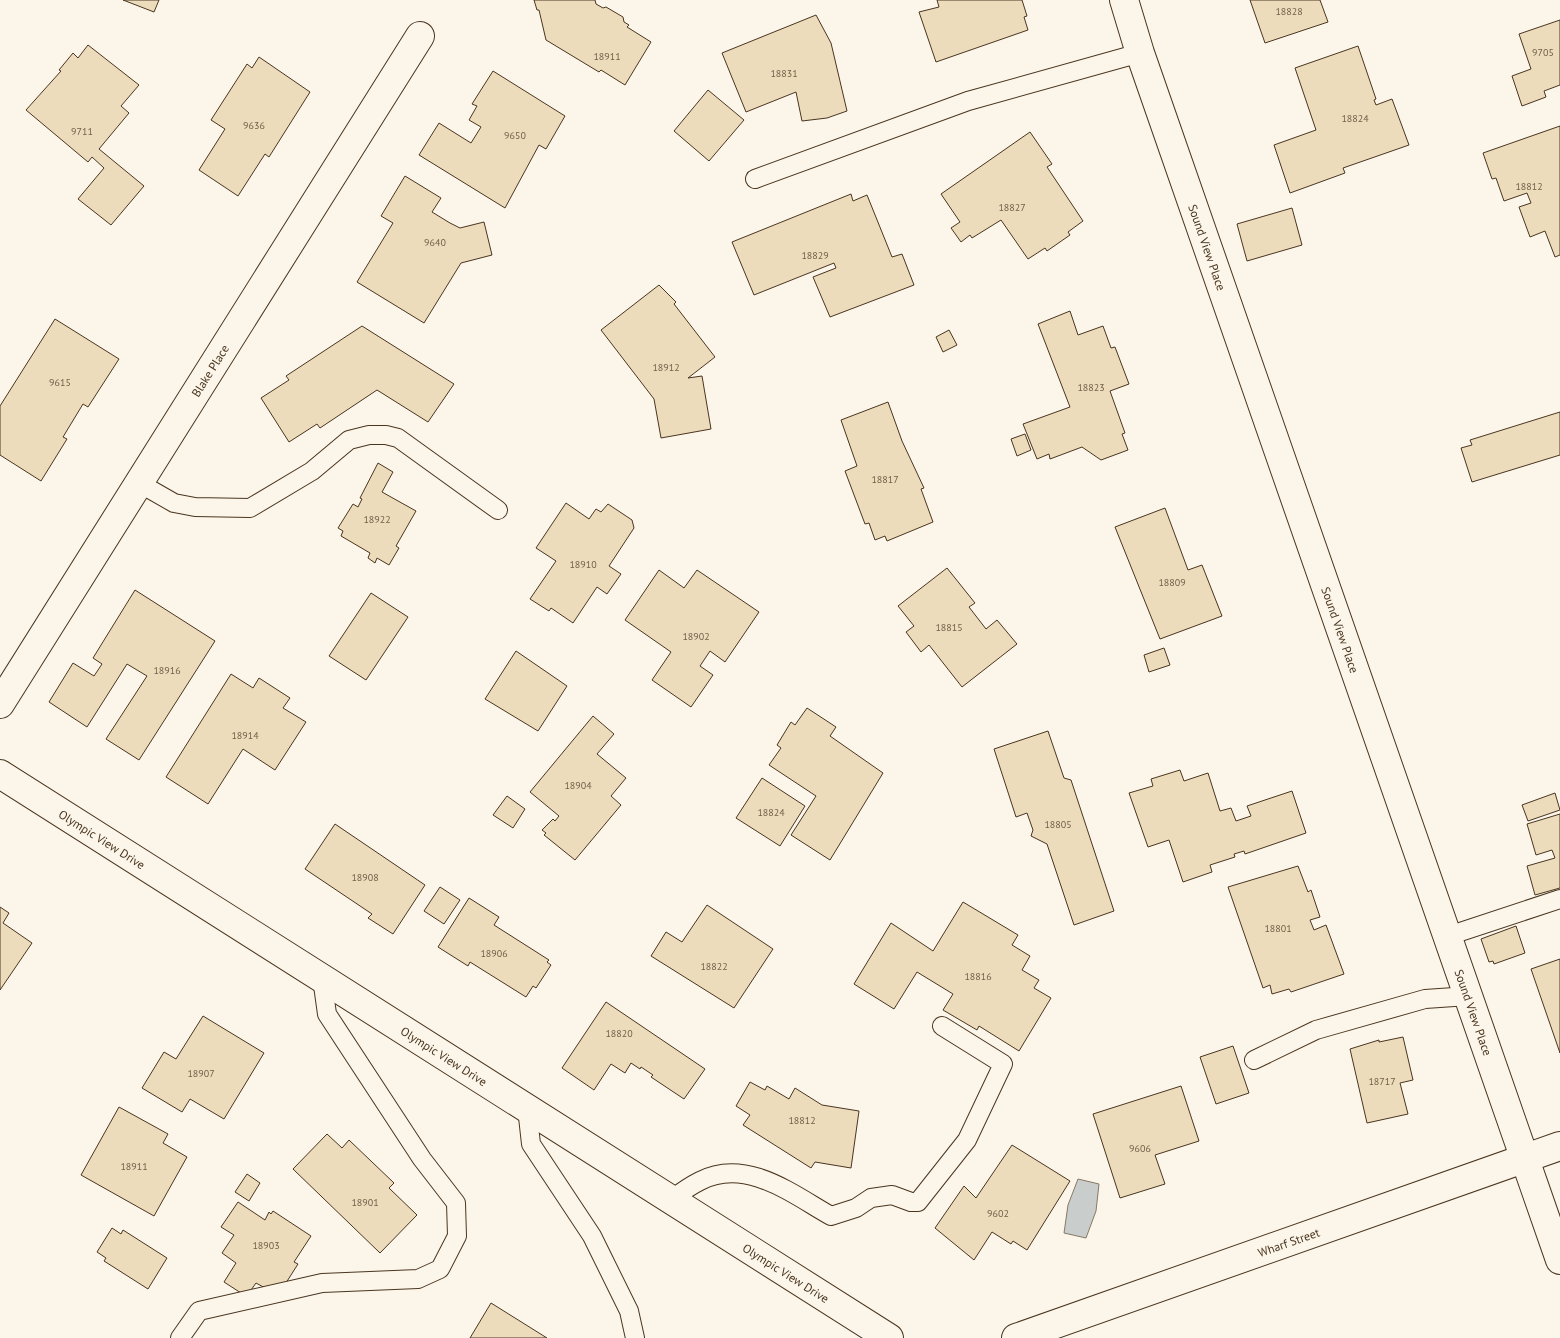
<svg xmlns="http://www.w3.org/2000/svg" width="1560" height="1338" font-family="'PT Sans',sans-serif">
	<rect width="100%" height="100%" fill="#fbf6e9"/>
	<path fill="#c9cecd" stroke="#887966" d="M 1078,1179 L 1099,1184 L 1096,1211 L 1086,1238 L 1064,1233 L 1068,1205 Z"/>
	<path fill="#ecdcbc" stroke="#4a3520" d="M 123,0 L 159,0 L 154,12 Z
		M 534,0 L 595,0 L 596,4 L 603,8 L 606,7 L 623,17 L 624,22 L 629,25 L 627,27 L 651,42 L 625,85 L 601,70 L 599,72 L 546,40 L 539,10 L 537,10 Z
		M 937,0 L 1022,0 L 1027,16 L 1024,17 L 1028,30 L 936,62 L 919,12 L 939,7 Z
		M 1250,0 L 1320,0 L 1328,22 L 1265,43 Z
		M 816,15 L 831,43 L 847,111 L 827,118 L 802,121 L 796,92 L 746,112 L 722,53 Z
		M 1560,20 L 1560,85 L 1544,91 L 1546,97 L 1522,106 L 1512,76 L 1531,69 L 1519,34 Z
		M 88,45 L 139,85 L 121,106 L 129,113 L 99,149 L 144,186 L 111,225 L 78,199 L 104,168 L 92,157 L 88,162 L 26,110 L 61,71 L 59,70 L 73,53 L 78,58 Z
		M 1358,46 L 1376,99 L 1374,100 L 1376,105 L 1392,99 L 1409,145 L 1343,168 L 1345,173 L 1290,193 L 1274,145 L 1316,130 L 1295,68 Z
		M 259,57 L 310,92 L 269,157 L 265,154 L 238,196 L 199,170 L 225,129 L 211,120 L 247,64 L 252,68 Z
		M 493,71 L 565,116 L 546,149 L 539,145 L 505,208 L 419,155 L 439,123 L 471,143 L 481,127 L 469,120 L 477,106 L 472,104 Z
		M 708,90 L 744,120 L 709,161 L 674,131 Z
		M 1560,126 L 1560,255 L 1555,257 L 1545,231 L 1530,237 L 1519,207 L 1531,203 L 1527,193 L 1504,201 L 1496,178 L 1492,179 L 1483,153 Z
		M 1030,132 L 1052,164 L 1047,167 L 1083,221 L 1068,232 L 1070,235 L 1047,251 L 1045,248 L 1028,259 L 1001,220 L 972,238 L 970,235 L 961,242 L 951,228 L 960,222 L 941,194 Z
		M 405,176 L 441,198 L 432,212 L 450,223 L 460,228 L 484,222 L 492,255 L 461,263 L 424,323 L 357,282 L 393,223 L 381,216 Z
		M 851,194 L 853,201 L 867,195 L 892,257 L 902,254 L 914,285 L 830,317 L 813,277 L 836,268 L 834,263 L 754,295 L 732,242 Z
		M 1292,208 L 1302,245 L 1247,261 L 1237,224 Z
		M 659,285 L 676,302 L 674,304 L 715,357 L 688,378 L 702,376 L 711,429 L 661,438 L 654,399 L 601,330 Z
		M 1070,311 L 1078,335 L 1103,326 L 1111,348 L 1115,347 L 1129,384 L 1110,391 L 1125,433 L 1122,434 L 1128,450 L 1101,460 L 1082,447 L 1050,459 L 1049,454 L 1037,459 L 1023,424 L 1070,407 L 1038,324 Z
		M 55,319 L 119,359 L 88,407 L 83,404 L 63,437 L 67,439 L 41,481 L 0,455 L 0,406 Z
		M 362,326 L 454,384 L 428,422 L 377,390 L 320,428 L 317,424 L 289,442 L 261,398 L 289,380 L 286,376 Z
		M 949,330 L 957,345 L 943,352 L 936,337 Z
		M 888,402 L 902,441 L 924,488 L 921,489 L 933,522 L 887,541 L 885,536 L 875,540 L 869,523 L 865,524 L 845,471 L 857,466 L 841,420 Z
		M 1560,412 L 1560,455 L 1472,482 L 1461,448 L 1472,445 L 1470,440 Z
		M 1025,434 L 1031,450 L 1017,456 L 1011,439 Z
		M 378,463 L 393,472 L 382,492 L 416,511 L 396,546 L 399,548 L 389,565 L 377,558 L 375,563 L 368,558 L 370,553 L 341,536 L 343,531 L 338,528 L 353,504 L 358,507 L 362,499 L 360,498 Z
		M 566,503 L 589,519 L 596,509 L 601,512 L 608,504 L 632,520 L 634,528 L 609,566 L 621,574 L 607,594 L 597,587 L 573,623 L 551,608 L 549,611 L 530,599 L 556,561 L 536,548 Z
		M 1165,508 L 1188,570 L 1202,565 L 1222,616 L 1160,639 L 1115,527 Z
		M 947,568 L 975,603 L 969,607 L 986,629 L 997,620 L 1017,644 L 962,687 L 929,645 L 921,652 L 906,632 L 914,626 L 898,606 Z
		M 659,570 L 684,588 L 697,570 L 759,612 L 725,662 L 710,651 L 700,666 L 713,675 L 691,707 L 652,680 L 671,652 L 625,620 Z
		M 135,590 L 215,641 L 139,760 L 106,739 L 147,676 L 127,664 L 87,727 L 49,702 L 73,663 L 94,676 L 102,664 L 93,658 Z
		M 371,593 L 408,617 L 366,680 L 329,656 Z
		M 1164,648 L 1170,665 L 1149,672 L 1144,655 Z
		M 516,651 L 567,686 L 538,731 L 485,699 Z
		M 231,674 L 253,688 L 259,678 L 290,698 L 283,708 L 306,722 L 275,770 L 243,749 L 208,804 L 166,777 Z
		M 807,708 L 836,727 L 830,736 L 883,773 L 830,860 L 791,835 L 816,796 L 769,765 L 781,748 L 777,745 L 791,722 L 795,725 Z
		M 593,716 L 614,734 L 597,754 L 626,778 L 611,796 L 621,805 L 575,860 L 544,835 L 546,833 L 542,830 L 553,819 L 555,821 L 559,816 L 530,792 Z
		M 1048,731 L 1064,778 L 1071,780 L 1114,911 L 1074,925 L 1047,844 L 1031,836 L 1033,830 L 1027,813 L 1016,817 L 994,749 Z
		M 1180,770 L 1184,781 L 1208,773 L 1220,811 L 1231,808 L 1236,821 L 1251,816 L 1247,806 L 1292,791 L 1306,833 L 1245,854 L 1244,851 L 1234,854 L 1235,857 L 1210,865 L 1212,872 L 1183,882 L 1169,840 L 1148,847 L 1129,793 L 1153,786 L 1151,779 Z
		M 762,778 L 805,806 L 780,846 L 736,818 Z
		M 1555,793 L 1560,810 L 1528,821 L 1522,805 Z
		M 507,796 L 525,809 L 513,828 L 493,815 Z
		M 1560,814 L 1560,888 L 1535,895 L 1527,866 L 1555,858 L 1552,850 L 1536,855 L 1527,824 Z
		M 335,824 L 425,885 L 393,934 L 368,918 L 372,914 L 305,869 Z
		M 1298,866 L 1308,892 L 1311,890 L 1320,917 L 1310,920 L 1314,930 L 1326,925 L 1344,974 L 1291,992 L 1289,989 L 1272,994 L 1270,985 L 1263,988 L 1228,887 Z
		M 440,887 L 460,900 L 444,924 L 424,911 Z
		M 469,898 L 499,917 L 494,925 L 549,960 L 547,962 L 551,965 L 536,988 L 533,986 L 526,997 L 470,962 L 468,966 L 438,947 Z
		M 963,902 L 1018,935 L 1012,945 L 1030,956 L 1022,970 L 1039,980 L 1034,988 L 1051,998 L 1019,1051 L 979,1026 L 977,1030 L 943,1010 L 953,994 L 917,972 L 894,1009 L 854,984 L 891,923 L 933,951 Z
		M 707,905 L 773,949 L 734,1008 L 651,956 L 666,932 L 682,942 Z
		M 0,907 L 9,913 L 3,923 L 32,943 L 0,990 Z
		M 1516,926 L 1525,953 L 1494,964 L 1493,961 L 1489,962 L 1481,939 Z
		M 1560,959 L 1560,1053 L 1531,969 Z
		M 606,1002 L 705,1069 L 684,1099 L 651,1077 L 653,1075 L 641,1067 L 640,1069 L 631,1063 L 625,1073 L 611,1064 L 594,1090 L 562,1068 Z
		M 203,1016 L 264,1053 L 224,1119 L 190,1099 L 182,1112 L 142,1088 L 164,1052 L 176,1059 Z
		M 1403,1037 L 1413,1080 L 1400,1083 L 1408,1114 L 1367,1123 L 1350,1049 L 1379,1040 L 1379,1042 Z
		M 1233,1046 L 1249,1093 L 1216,1104 L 1200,1057 Z
		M 750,1082 L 765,1090 L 767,1086 L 789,1099 L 795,1088 L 822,1105 L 859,1111 L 851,1168 L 815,1162 L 811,1168 L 743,1125 L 750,1115 L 736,1106 Z
		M 1181,1086 L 1199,1141 L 1155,1155 L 1165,1184 L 1120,1198 L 1093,1114 Z
		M 119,1107 L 168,1134 L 163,1143 L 187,1157 L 154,1216 L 81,1175 Z
		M 327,1134 L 342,1148 L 349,1140 L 394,1183 L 389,1188 L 417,1215 L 380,1253 L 293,1169 Z
		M 1012,1145 L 1070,1181 L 1027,1250 L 1013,1241 L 1011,1244 L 992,1232 L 974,1260 L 935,1228 L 964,1186 L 976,1198 Z
		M 247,1174 L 260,1183 L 249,1201 L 235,1192 Z
		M 238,1202 L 265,1220 L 269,1212 L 271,1214 L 273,1211 L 311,1236 L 294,1262 L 298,1264 L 284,1286 L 267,1289 L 256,1283 L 249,1293 L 241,1293 L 224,1282 L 236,1263 L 222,1253 L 234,1235 L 221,1227 Z
		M 112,1228 L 121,1234 L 123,1230 L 167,1258 L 148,1289 L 104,1261 L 106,1258 L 97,1252 Z
		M 491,1303 L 547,1338 L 470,1338 Z"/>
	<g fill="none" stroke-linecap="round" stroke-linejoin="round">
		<defs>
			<path id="lane" d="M 755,179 L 968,101 L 1140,53
				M 139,483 L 174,503 L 195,507 L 250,508 L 312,471 L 349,440 L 369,435 L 386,435 L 398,438 L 498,510
				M 1448,936 L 1560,899
				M 1254,1060 L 1316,1030 L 1425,999 L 1469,996
				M 527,1108 L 531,1144 L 592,1236 L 629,1311 L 635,1338
				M 671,1200 C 680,1193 690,1186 700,1181 C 746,1157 792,1194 831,1216 L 856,1208 L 871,1198 L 892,1195 L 911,1202 L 918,1202 L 967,1140 L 1003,1064 L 942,1026
				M 180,1338 L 199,1311 L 322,1283 L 418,1279 L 440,1269 L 457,1236 L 456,1203 L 422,1159 L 327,1014 L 322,978"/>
			<g id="street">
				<path id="s1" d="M 1124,0 L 1140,53 L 1560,1260"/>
				<path id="s2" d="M 0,704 L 420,36"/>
				<path id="s3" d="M 1016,1338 L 1560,1146"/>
			</g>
			<g id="secondary">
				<path id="s4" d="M 0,774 L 889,1338"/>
			</g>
		</defs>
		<use href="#lane" stroke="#4a3520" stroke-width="20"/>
		<use href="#street" stroke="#4a3520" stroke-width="30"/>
		<use href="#secondary" stroke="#4a3520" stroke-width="30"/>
		<use href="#lane" stroke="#fbf6e9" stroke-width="18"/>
		<use href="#street" stroke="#fbf6e9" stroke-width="28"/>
		<use href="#secondary" stroke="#fbf6e9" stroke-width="28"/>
	</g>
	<g text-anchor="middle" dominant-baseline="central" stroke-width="4" stroke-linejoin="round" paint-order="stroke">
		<g font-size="10" fill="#725f47">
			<text x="1289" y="11">18828</text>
			<text x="1543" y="52">9705</text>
			<text x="607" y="56">18911</text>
			<text x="784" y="73">18831</text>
			<text x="1355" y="118">18824</text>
			<text x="254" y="125">9636</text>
			<text x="82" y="131">9711</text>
			<text x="515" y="135">9650</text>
			<text x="1529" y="186">18812</text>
			<text x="1012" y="207">18827</text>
			<text x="435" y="242">9640</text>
			<text x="815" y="255">18829</text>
			<text x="666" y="367">18912</text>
			<text x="60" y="382">9615</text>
			<text x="1091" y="387">18823</text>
			<text x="885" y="479">18817</text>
			<text x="377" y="519">18922</text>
			<text x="583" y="564">18910</text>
			<text x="1172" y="582">18809</text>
			<text x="949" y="627">18815</text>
			<text x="696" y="636">18902</text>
			<text x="167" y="670">18916</text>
			<text x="245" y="735">18914</text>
			<text x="578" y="785">18904</text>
			<text x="771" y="812">18824</text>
			<text x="1058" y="824">18805</text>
			<text x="365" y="877">18908</text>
			<text x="1278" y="928">18801</text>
			<text x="494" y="953">18906</text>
			<text x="714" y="966">18822</text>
			<text x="978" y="976">18816</text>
			<text x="619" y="1033">18820</text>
			<text x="201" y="1073">18907</text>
			<text x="1382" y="1081">18717</text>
			<text x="802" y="1120">18812</text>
			<text x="1140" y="1148">9606</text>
			<text x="134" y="1166">18911</text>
			<text x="365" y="1202">18901</text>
			<text x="998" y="1213">9602</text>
			<text x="266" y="1245">18903</text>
		</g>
		<g font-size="12" fill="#4a3520" stroke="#fbf6e9">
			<text stroke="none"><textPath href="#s1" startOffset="261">Sound View Place</textPath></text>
			<text stroke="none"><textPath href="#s2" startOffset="394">Blake Place</textPath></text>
			<text stroke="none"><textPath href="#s1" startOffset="666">Sound View Place</textPath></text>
			<text stroke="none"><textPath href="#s4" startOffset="121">Olympic View Drive</textPath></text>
			<text stroke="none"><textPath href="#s1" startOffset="1071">Sound View Place</textPath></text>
			<text stroke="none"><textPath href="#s4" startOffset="526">Olympic View Drive</textPath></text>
			<text stroke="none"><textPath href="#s3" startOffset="289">Wharf Street</textPath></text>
			<text stroke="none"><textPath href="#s4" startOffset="931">Olympic View Drive</textPath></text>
		</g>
	</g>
</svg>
